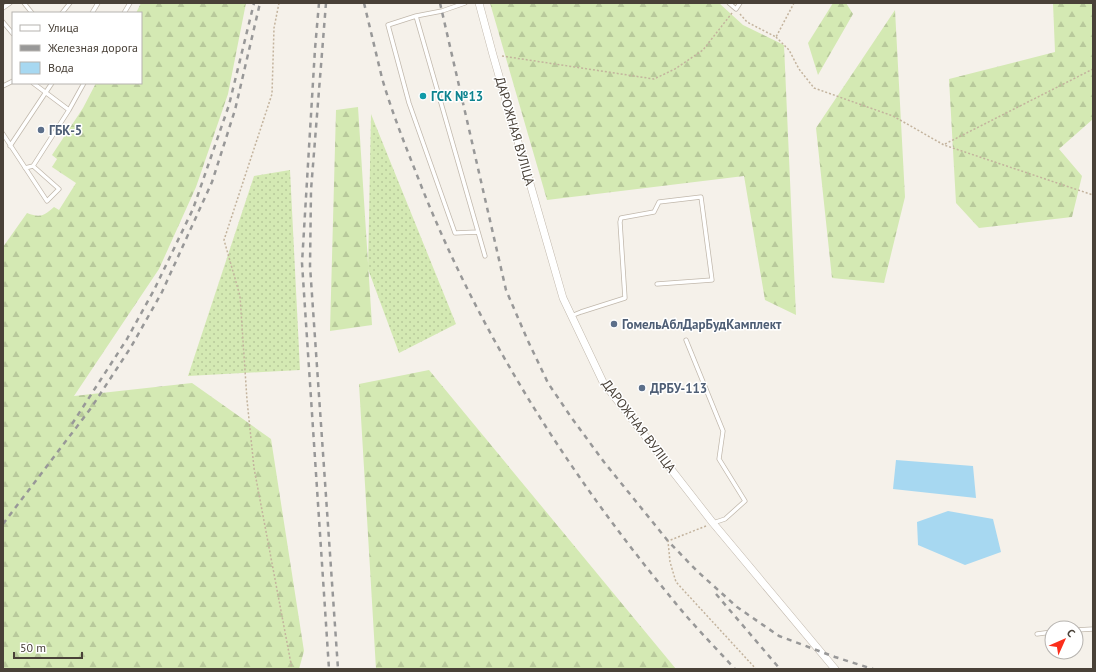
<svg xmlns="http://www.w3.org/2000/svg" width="1096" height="672" font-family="'PT Sans',sans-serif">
	<defs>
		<pattern id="forest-firs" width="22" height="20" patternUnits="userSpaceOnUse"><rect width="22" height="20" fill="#d4e9b3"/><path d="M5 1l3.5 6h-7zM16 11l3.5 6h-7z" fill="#b8c99b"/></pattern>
		<pattern id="garden-dots" width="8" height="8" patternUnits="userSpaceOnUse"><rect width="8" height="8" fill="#d4e9b3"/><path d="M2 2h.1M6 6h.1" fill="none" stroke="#b8c99b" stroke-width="1.8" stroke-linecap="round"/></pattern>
	</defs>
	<rect width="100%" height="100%" fill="#f5f1ea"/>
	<path fill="url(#forest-firs)" d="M 141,3 L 246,3 L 228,94 L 196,187 L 159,269 L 74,396 L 192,383 L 271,439 L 304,651 L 299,669 L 3,669 L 3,247 L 27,213 C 40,218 44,216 54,207 L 59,210 L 76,183 L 52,167 L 57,159 L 52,155 L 83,108 L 96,83 L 141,83 L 141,13 L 136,13 Z
		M 490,3 L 719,3 L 743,25 L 784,45 L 796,315 L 765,300 L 744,176 L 547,200 Z
		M 833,3 L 846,3 L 853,14 L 818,75 L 808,43 Z
		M 1053,3 L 1093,3 L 1093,119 L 1059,149 L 1082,176 L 1072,217 L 979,228 L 956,203 L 949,79 L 1055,52 Z
		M 895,10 L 905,197 L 884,283 L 832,278 L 816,128 Z
		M 358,107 L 372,325 L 330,331 L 336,110 Z
		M 429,370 L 676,669 L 376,669 L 359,384 Z"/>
	<path fill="url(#garden-dots)" d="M 371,114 L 456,324 L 399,353 L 368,269 Z
		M 290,170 L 300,370 L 188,376 L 254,176 Z"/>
	<path fill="#a7d8f1" d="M 896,460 L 973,466 L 976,498 L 893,489 Z
		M 948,511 L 993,519 L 1001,552 L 965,565 L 918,545 L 917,522 Z"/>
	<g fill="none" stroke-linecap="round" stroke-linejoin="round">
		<defs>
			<path id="service" d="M 24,3 L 32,13
				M 465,3 L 442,11 L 416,16 L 485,256
				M 729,3 L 736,9 L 740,3
				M 3,8 L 10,3
				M 62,13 L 70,3
				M 92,13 L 98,3
				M 124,13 L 130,3
				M 416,16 L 388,25 L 409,103 L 455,233 L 478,232
				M 3,22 L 13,34
				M 33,83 L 69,110
				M 3,86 L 13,81
				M 3,134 L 47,201 L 59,189 L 33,166
				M 10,146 L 52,83
				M 25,168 L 33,166 L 69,110 L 84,83
				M 571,316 L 581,312 L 625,298 L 620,222 L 621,218 L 654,212 L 659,202 L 701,197 L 712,280 L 657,284
				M 686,340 L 723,431 L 719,459 L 745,501 L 725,519 L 713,523
				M 1076,630 L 1093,629
				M 1037,634 L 1052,632"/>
			<path id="minor" d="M 479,3 L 493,55 L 563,298 L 603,382 L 713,523 L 835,669"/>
		</defs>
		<use href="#service" stroke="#c1b8ac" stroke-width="5"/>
		<use href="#minor" stroke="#c1b8ac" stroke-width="8"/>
		<path stroke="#c3b39d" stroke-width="1.5" stroke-dasharray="2 2" stroke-linecap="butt" d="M 279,3 L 274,28 L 272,94 L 224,240 L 240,296 L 247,400 L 254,468 L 292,669
			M 740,14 L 747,22 L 776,37 L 794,3
			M 776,37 L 789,50 L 799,69 L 814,88 L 893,116 L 944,145 L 1093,195
			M 502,56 L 654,79 L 675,69 L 703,50 L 732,13
			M 945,144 L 1093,69
			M 706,526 L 668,541 L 670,562 L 676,582 L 756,669"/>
		<use href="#service" stroke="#fff" stroke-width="3.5"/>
		<use href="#minor" stroke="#fff" stroke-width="7"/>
		<path stroke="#989898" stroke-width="2.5" stroke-dasharray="5 5" stroke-linecap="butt" d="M 319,3 L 315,49 L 302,263 L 329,669
			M 326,3 L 311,190 L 310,266 L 338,669
			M 364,3 C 370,28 376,53 382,78 C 391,109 403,140 415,170 C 475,327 566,471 673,600 C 692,624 714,646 735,669
			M 440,3 L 506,290 L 528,341 L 548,383 L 571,417 L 604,462 L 668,541 L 697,571 L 737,607 L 779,636 L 835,657 L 873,669
			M 72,424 L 127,339 L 154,290 L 193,209 L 229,105 L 254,3
			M 3,524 L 91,408 L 131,347 L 162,292 L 212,182 L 235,110 L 260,3
			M 716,594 L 780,669"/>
	</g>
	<circle fill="#0f9aa8" stroke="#fff" stroke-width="1.5" cx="423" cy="96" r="4"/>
	<g fill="#5c6f8a" stroke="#fff" stroke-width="1.5">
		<circle cx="41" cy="130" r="4"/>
		<circle cx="614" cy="324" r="4"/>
		<circle cx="642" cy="388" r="4"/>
	</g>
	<g text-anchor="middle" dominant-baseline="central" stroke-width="3" stroke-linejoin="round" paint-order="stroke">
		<g font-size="13" font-weight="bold" fill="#0d838f" stroke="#fff" text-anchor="start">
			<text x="431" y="96">ГСК №13</text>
		</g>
		<g font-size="13" font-weight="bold" fill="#4e5e75" stroke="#fff" text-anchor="start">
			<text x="49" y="130">ГБК-5</text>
			<text x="622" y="324">ГомельАблДарБудКамплект</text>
			<text x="650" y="388">ДРБУ-113</text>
		</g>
		<g font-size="13" fill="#494138" stroke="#fff">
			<text transform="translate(515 131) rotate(74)">ДАРОЖНАЯ ВУЛІЦА</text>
			<text transform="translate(639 426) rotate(53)">ДАРОЖНАЯ ВУЛІЦА</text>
		</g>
	</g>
	<rect width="1096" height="672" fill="none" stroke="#494138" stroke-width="8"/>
	<rect x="12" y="12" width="130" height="72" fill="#ffffff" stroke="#b6b3af"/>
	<rect x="20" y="25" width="20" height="6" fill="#ffffff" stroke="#b6b3af"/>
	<text x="48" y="32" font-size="12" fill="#494138">Улица</text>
	<rect x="20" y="45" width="20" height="6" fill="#989898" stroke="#b6b3af"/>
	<text x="48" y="52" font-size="12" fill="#494138">Железная дорога</text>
	<rect x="20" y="62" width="20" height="12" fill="#a7d8f1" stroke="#b6b3af"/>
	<text x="48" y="72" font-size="12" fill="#494138">Вода</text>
	<g transform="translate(1064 640) rotate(45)"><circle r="19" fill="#ffffff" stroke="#b6b3af"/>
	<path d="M0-3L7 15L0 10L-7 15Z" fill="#fb2e1b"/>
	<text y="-6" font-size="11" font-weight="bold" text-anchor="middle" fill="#494138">С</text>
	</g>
	<path d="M14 652v6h68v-6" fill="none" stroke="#494138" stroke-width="2"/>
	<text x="20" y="652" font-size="12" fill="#494138" stroke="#ffffff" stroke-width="3" paint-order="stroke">50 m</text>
</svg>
